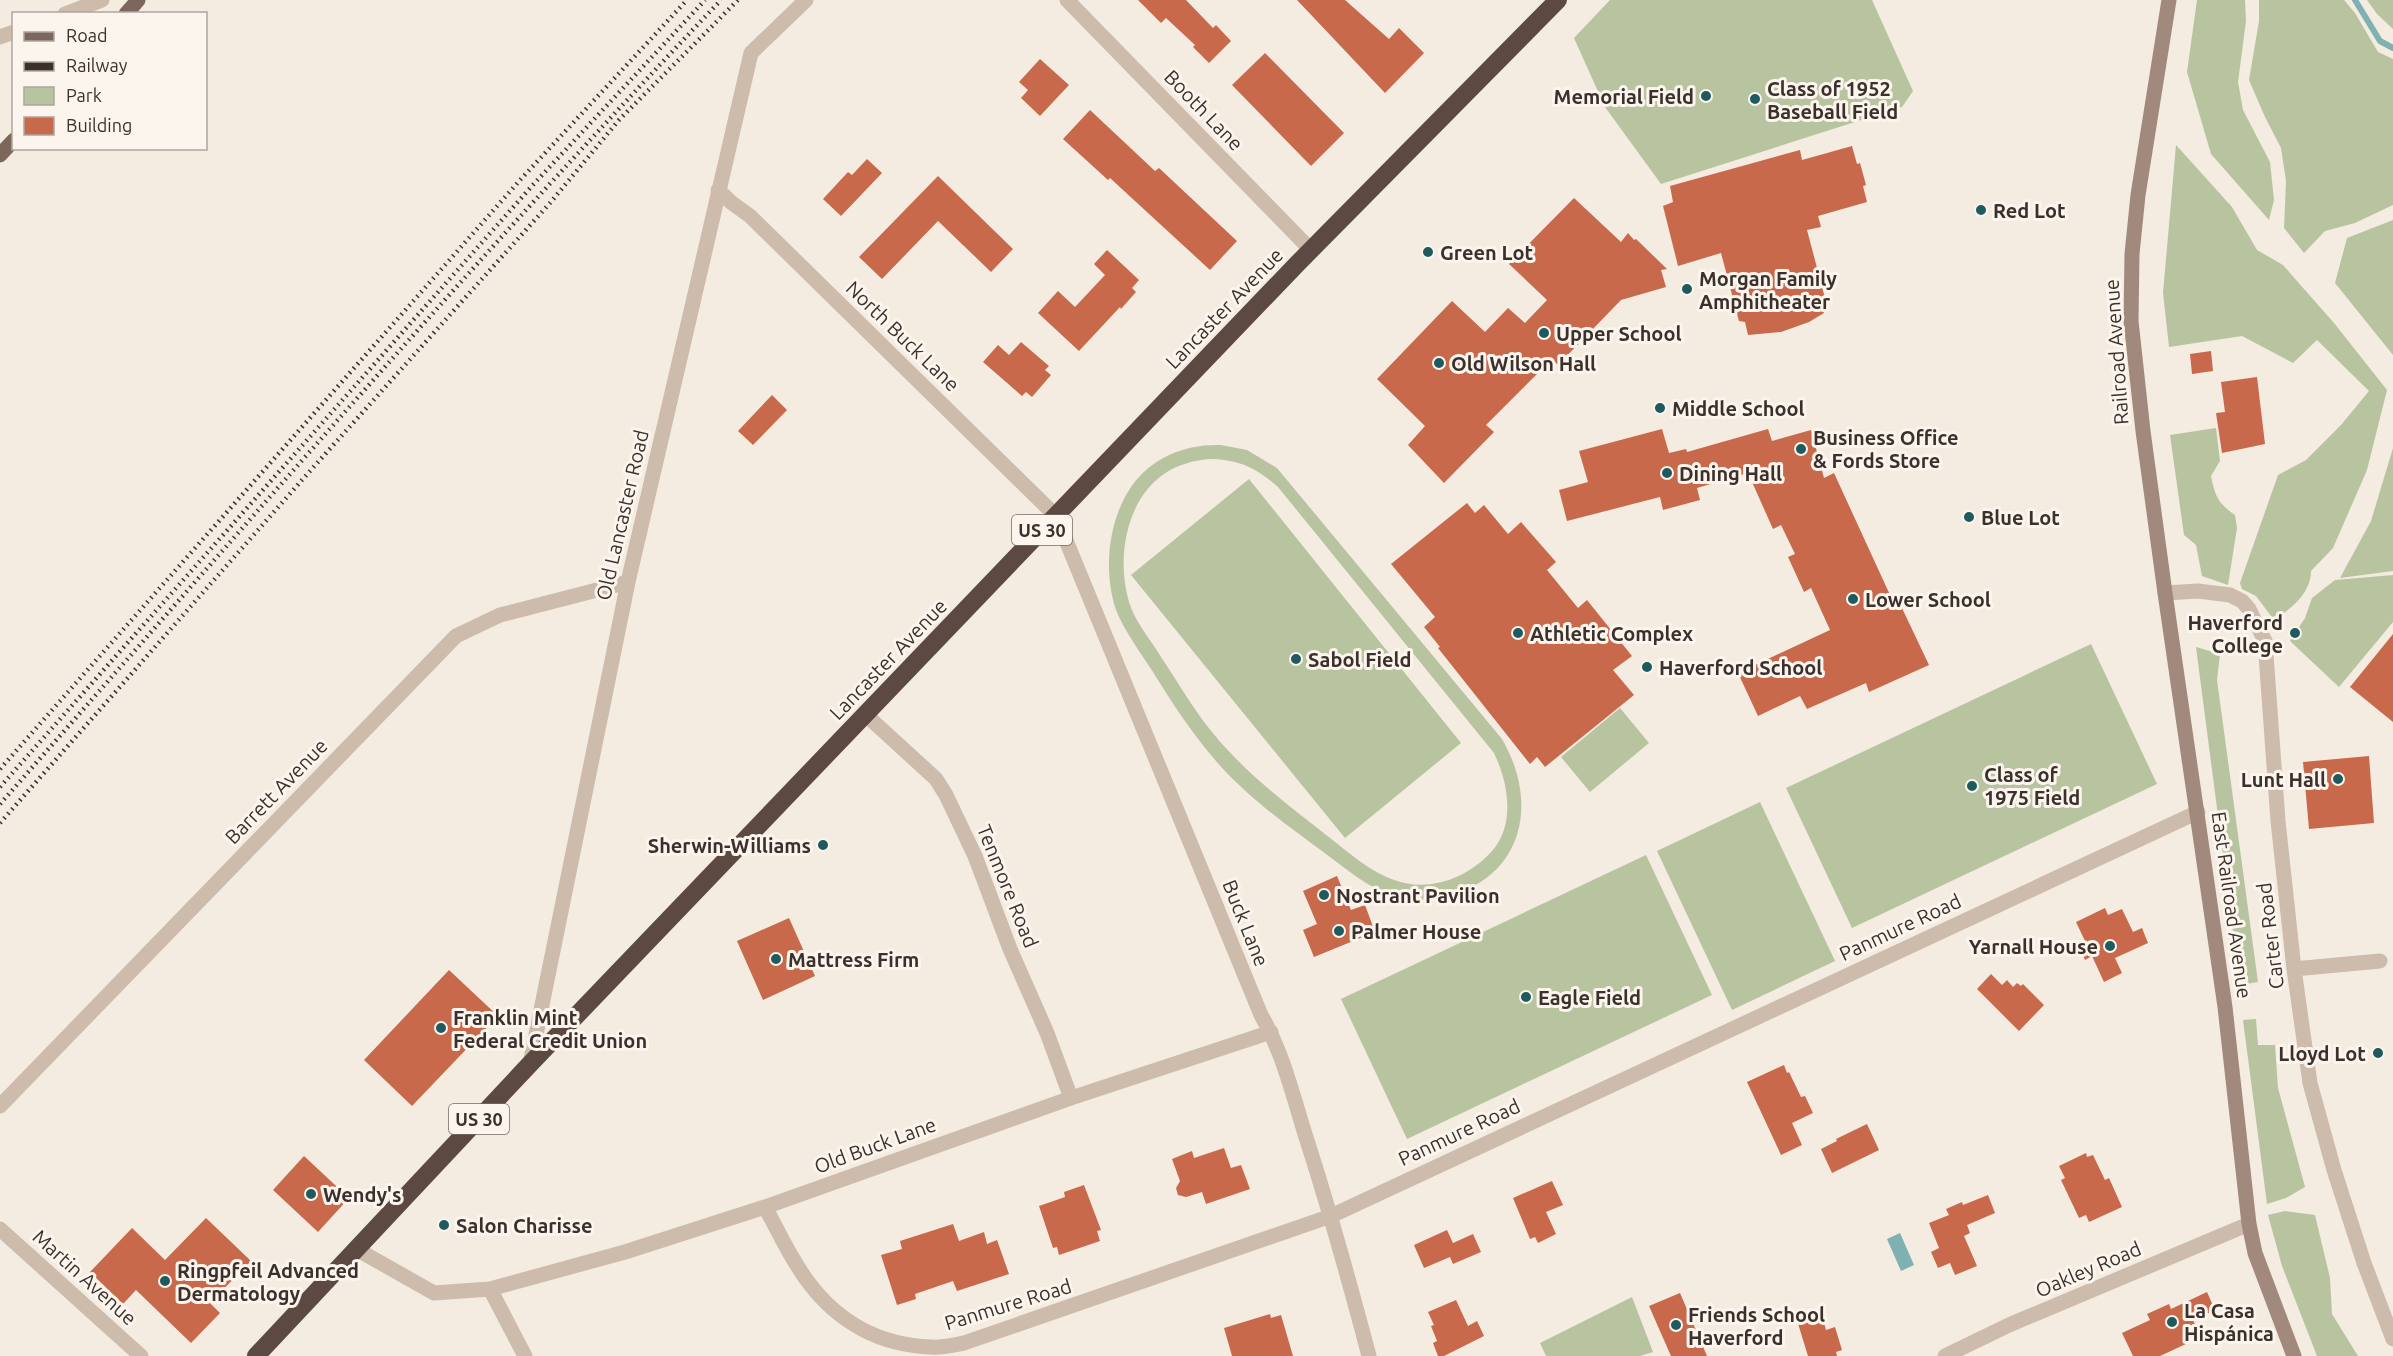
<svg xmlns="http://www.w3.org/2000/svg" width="2393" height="1356" font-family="Ubuntu,sans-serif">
	<rect width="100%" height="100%" fill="#f4ebe1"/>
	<path fill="#b8c4a0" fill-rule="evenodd" d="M 1610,0 L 1872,0 L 1913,91 L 1902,107 L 1661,184 L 1605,107 L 1574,38 Z
		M 2197,0 L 2245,0 L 2246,21 L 2238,82 L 2243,110 L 2270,162 L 2274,200 L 2269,220 L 2211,154 L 2187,72 Z
		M 2259,0 L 2344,0 L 2355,13 L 2378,52 L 2393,59 L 2393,205 L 2355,223 L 2325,231 L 2304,253 L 2284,228 L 2286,181 L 2281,148 L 2265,117 L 2249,80 L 2259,21 Z
		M 2367,0 L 2393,0 L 2393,29 L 2377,14 Z
		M 2176,145 L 2232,207 L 2257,250 L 2283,265 L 2334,323 L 2387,390 L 2367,470 L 2333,548 L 2311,571 C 2311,593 2291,609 2274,620 L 2256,596 L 2242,589 L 2240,583 L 2278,475 L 2306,460 L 2341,425 L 2369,391 L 2317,340 L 2293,363 L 2242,336 L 2169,347 L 2163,293 Z
		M 2393,220 L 2393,355 L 2335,283 L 2347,238 Z
		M 2216,428 L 2220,461 L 2211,476 C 2215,496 2218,503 2235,515 L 2237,528 L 2228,585 L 2202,576 L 2196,545 L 2184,535 L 2170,435 Z
		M 1221,445 L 1247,450 L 1277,468 L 1502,739 C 1523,775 1531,822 1505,859 C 1483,890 1437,906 1400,898 C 1372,891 1349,871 1326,854 C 1288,826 1247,797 1216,761 C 1192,733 1172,703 1153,672 C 1140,652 1125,632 1116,610 C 1103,571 1108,521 1131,487 C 1152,457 1185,444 1221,445 ZM 1209,459 C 1238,459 1257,468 1278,487 L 1494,753 C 1508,782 1516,824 1492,851 C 1468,878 1429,893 1394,880 C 1371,872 1349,853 1330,838 C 1288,805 1246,774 1212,732 C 1193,709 1178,682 1161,657 C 1151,640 1135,622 1129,602 C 1120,571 1122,535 1137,505 C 1153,476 1176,462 1209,459 Z
		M 2393,448 L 2393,571 L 2340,578 L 2371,521 Z
		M 1249,479 L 1461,743 L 1345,838 L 1131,575 Z
		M 2393,575 L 2393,622 L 2339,687 L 2290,641 L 2305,618 L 2312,598 L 2335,580 Z
		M 2091,644 L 2157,784 L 1852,928 L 1786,788 Z
		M 2196,647 L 2220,654 L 2217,680 L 2258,982 L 2240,985 Z
		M 1620,708 L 1649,743 L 1590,792 L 1561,757 Z
		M 1760,802 L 1835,961 L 1732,1010 L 1657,851 Z
		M 1646,855 L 1712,995 L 1407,1139 L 1341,999 Z
		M 2256,1019 L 2258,1045 L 2275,1045 L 2278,1088 L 2305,1187 L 2286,1198 L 2267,1204 L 2243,1020 Z
		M 2285,1211 L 2315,1215 L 2330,1278 L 2332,1314 L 2358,1356 L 2317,1356 L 2282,1266 L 2268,1215 Z
		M 1632,1297 L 1653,1352 L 1640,1356 L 1546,1356 L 1540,1343 Z"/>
	<path fill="#7fb0b2" d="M 1900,1233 L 1914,1265 L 1901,1271 L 1887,1239 Z"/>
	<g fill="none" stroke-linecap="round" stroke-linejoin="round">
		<path stroke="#7fb0b2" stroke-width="6" d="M 2355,0 L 2380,41 L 2393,48"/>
	</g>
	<path fill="#c8694b" d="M 1138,0 L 1186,0 L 1213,28 L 1216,25 L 1231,41 L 1209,63 L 1193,47 L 1195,45 L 1166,18 L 1161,23 Z
		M 1297,0 L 1345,0 L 1389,39 L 1399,28 L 1424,53 L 1385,93 Z
		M 1265,53 L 1344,133 L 1311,166 L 1232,85 Z
		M 1040,59 L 1069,85 L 1040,116 L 1021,98 L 1028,90 L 1019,82 Z
		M 1090,110 L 1155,171 L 1159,168 L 1237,241 L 1210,270 L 1110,178 L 1108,180 L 1063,139 Z
		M 1852,146 L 1857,164 L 1860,163 L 1866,185 L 1863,186 L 1867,202 L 1818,216 L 1821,227 L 1807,230 L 1825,298 L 1821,302 L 1824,313 L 1809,322 L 1781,332 L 1748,335 L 1745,322 L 1739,321 L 1721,253 L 1678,266 L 1663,206 L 1673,202 L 1670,186 L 1800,150 L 1802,160 Z
		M 867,159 L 882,173 L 841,216 L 823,199 L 848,172 L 852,175 Z
		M 938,176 L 1013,249 L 991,272 L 938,221 L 882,279 L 859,257 Z
		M 1574,198 L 1621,242 L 1628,233 L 1634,240 L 1636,239 L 1667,269 L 1661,270 L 1666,287 L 1621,300 L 1558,365 L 1552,359 L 1486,425 L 1494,432 L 1444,483 L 1408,445 L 1425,426 L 1377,379 L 1452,301 L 1485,332 L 1508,308 L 1525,323 L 1547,300 L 1509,264 Z
		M 1107,250 L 1139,280 L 1132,288 L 1136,292 L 1121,309 L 1120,307 L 1079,351 L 1038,313 L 1058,291 L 1075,307 L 1105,275 L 1094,264 Z
		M 1021,342 L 1049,366 L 1045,370 L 1051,375 L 1032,397 L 1026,392 L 1022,396 L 983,362 L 998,345 L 1009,355 Z
		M 2211,351 L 2213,371 L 2192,374 L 2190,354 Z
		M 2257,377 L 2265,444 L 2222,453 L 2216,413 L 2225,412 L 2221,382 Z
		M 772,395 L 787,410 L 753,445 L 738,431 Z
		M 1662,429 L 1669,453 L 1686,449 L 1687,452 L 1768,429 L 1772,441 L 1811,430 L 1824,478 L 1834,473 L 1896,608 L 1901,606 L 1929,665 L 1869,692 L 1866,683 L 1807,709 L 1800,696 L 1758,716 L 1738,673 L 1830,630 L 1811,588 L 1804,592 L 1788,557 L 1795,554 L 1781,525 L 1773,529 L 1748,473 L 1697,488 L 1700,500 L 1663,510 L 1660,497 L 1567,521 L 1559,490 L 1588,482 L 1579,451 Z
		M 1467,503 L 1475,513 L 1484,505 L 1508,534 L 1521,522 L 1556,562 L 1547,570 L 1578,608 L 1587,600 L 1632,656 L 1613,670 L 1634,695 L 1545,767 L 1537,757 L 1530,764 L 1438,648 L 1440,647 L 1424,627 L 1435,617 L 1391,564 Z
		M 2393,634 L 2393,722 L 2350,687 Z
		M 2369,756 L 2374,823 L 2309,829 L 2303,762 Z
		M 1337,876 L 1351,910 L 1365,905 L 1375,932 L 1314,957 L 1303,930 L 1317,924 L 1303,891 Z
		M 2105,908 L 2108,915 L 2122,909 L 2133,932 L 2142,928 L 2148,943 L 2115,958 L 2122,973 L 2104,982 L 2092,956 L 2085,960 L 2078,944 L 2085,941 L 2076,922 Z
		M 789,918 L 815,976 L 763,1000 L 737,941 Z
		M 449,970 L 498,1016 L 412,1106 L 364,1060 Z
		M 1991,974 L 2002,985 L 2007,980 L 2013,987 L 2017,983 L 2021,986 L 2023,984 L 2044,1005 L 2019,1031 L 1977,989 Z
		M 1784,1065 L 1787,1073 L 1789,1072 L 1801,1097 L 1805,1096 L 1813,1113 L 1792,1123 L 1802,1145 L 1781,1155 L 1747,1082 Z
		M 1867,1124 L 1879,1150 L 1832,1173 L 1821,1149 L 1837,1141 L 1836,1139 Z
		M 1224,1148 L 1231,1168 L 1241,1165 L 1250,1189 L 1206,1204 L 1202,1192 L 1186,1197 L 1178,1195 L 1176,1188 L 1180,1181 L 1172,1159 L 1192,1151 L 1194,1158 Z
		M 2086,1153 L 2087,1157 L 2093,1155 L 2105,1180 L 2109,1178 L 2122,1207 L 2089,1222 L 2086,1215 L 2079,1218 L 2061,1180 L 2065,1178 L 2059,1166 Z
		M 304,1156 L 349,1198 L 318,1232 L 273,1190 Z
		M 1552,1181 L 1563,1205 L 1546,1212 L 1556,1234 L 1538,1243 L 1535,1237 L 1530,1239 L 1513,1198 Z
		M 1084,1185 L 1101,1230 L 1097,1231 L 1100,1241 L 1059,1255 L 1057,1247 L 1053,1248 L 1039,1206 L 1065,1197 L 1064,1192 Z
		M 1988,1195 L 1995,1213 L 1967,1225 L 1970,1233 L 1964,1236 L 1977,1266 L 1955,1275 L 1950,1263 L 1938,1268 L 1931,1252 L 1939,1248 L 1929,1223 L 1949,1215 L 1946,1209 L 1962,1202 L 1963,1205 Z
		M 206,1218 L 251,1261 L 210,1303 L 220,1313 L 191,1343 L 136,1290 L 123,1304 L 90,1272 L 132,1228 L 165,1260 Z
		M 953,1224 L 959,1241 L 984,1232 L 987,1244 L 997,1240 L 1009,1274 L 957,1291 L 953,1281 L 915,1294 L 916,1299 L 897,1305 L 881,1255 L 902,1249 L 900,1241 Z
		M 1447,1230 L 1453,1243 L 1473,1234 L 1481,1252 L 1453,1264 L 1450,1257 L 1424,1268 L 1414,1245 Z
		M 2207,1292 L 2215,1310 L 2193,1320 L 2201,1337 L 2160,1356 L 2133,1356 L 2122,1333 L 2150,1320 L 2147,1314 L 2169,1304 L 2171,1309 Z
		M 1680,1293 L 1707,1356 L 1671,1356 L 1649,1306 Z
		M 1456,1300 L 1468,1326 L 1477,1321 L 1484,1336 L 1444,1356 L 1438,1356 L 1433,1343 L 1437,1341 L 1431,1326 L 1434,1325 L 1428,1312 Z
		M 1820,1309 L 1826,1330 L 1835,1327 L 1842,1350 L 1836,1352 L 1837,1356 L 1808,1356 L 1796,1317 Z
		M 1270,1314 L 1271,1318 L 1281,1315 L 1293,1356 L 1232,1356 L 1224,1328 Z"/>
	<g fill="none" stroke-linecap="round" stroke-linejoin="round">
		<path stroke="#cdbbac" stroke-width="15" d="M 1067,0 L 1311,250
			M 65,14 L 102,0
			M 0,37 L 14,32
			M 718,190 L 732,203 L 750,216 L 1056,516 L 1261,1015 C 1282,1051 1292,1092 1304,1131 C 1328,1205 1349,1280 1369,1356
			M 2165,593 L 2198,591 L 2230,595 L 2242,601 L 2249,609 L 2265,641 L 2278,821 L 2294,969 L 2310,1083 L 2334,1170 L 2364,1263 L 2393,1339
			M 866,715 L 936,779 L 946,795 L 975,856 L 1010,949 L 1047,1033 L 1071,1098
			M 2294,969 L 2380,961
			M 530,1064 L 628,582 L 751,53 L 806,0
			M 0,1106 L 456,636 L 500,615 L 628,582
			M 765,1207 C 779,1232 791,1260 809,1283 C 839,1323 881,1345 931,1347 C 942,1348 953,1345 964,1343 L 1331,1216 L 2198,812
			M 0,1229 L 141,1356
			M 358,1250 L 434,1293 L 490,1289 L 525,1356
			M 490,1289 L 625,1252 L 765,1207 L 1071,1098 L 1271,1032
			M 1945,1356 L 2009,1325 L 2249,1224"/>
		<path stroke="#a18a7d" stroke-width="15" d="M 2169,0 L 2138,195 L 2132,254 L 2131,321 L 2143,431 L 2165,593 L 2225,1007 L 2249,1224 L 2255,1253 L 2294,1356"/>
		<path stroke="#7d675c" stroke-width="15" d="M 126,14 L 138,0
			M 0,155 L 14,140"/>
		<path stroke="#5c4a42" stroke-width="18" d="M 256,1356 L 530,1064 L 1298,263 L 1558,0"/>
		<path stroke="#3b302b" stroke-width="4.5" stroke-dasharray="1.5 4.5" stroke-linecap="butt" d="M 0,769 L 521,179 L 687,0
			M 0,787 L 531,187 L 705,0
			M 0,804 C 238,534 473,261 721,0
			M 0,823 L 302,480 L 550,203 L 619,120 L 738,0"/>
	</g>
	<g fill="#1f5a5e" stroke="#fbf5ee" stroke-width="2">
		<circle cx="1706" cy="96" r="6"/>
		<circle cx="1755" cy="99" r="6"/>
		<circle cx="1981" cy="210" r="6"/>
		<circle cx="1428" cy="252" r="6"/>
		<circle cx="1687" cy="289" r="6"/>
		<circle cx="1544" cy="333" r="6"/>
		<circle cx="1439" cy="363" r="6"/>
		<circle cx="1660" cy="408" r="6"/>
		<circle cx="1801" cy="449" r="6"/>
		<circle cx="1667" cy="473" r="6"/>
		<circle cx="1969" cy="517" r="6"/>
		<circle cx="1853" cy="599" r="6"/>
		<circle cx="1518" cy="633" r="6"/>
		<circle cx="2295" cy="633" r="6"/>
		<circle cx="1296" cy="659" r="6"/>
		<circle cx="1647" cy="667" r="6"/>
		<circle cx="2338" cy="779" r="6"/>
		<circle cx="1972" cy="786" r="6"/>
		<circle cx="823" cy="845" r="6"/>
		<circle cx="1324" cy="895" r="6"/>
		<circle cx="1339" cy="931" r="6"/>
		<circle cx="2110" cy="946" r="6"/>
		<circle cx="776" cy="959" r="6"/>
		<circle cx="1526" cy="997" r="6"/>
		<circle cx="441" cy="1028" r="6"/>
		<circle cx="2378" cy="1053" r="6"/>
		<circle cx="311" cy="1194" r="6"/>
		<circle cx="444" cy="1225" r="6"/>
		<circle cx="165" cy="1281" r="6"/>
		<circle cx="2172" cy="1322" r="6"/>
		<circle cx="1676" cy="1325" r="6"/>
	</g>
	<g text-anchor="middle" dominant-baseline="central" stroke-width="6" stroke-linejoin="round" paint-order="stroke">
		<g fill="#fbf5ee" stroke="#756b66" stroke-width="1.5">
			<rect x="1012" y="515" width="60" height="30" rx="4.5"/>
			<rect x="449" y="1104" width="60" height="30" rx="4.5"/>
		</g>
		<g font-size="18" font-weight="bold" fill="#3b302b">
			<text x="1042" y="530">US 30</text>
			<text x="479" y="1119">US 30</text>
		</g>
		<g font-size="20" font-weight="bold" fill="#3b302b" stroke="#fbf5ee" text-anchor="start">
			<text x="1767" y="88">Class of 1952<tspan x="1767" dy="23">Baseball Field</tspan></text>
			<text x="1694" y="96" text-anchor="end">Memorial Field</text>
			<text x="1993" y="210">Red Lot</text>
			<text x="1440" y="252">Green Lot</text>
			<text x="1699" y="278">Morgan Family<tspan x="1699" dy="23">Amphitheater</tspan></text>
			<text x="1556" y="333">Upper School</text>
			<text x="1451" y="363">Old Wilson Hall</text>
			<text x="1672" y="408">Middle School</text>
			<text x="1813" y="437">Business Office<tspan x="1813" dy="23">&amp; Fords Store</tspan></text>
			<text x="1679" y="473">Dining Hall</text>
			<text x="1981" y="517">Blue Lot</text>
			<text x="1865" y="599">Lower School</text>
			<text x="2283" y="622" text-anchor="end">Haverford<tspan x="2283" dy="23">College</tspan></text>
			<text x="1530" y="633">Athletic Complex</text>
			<text x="1308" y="659">Sabol Field</text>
			<text x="1659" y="667">Haverford School</text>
			<text x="1984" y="774">Class of<tspan x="1984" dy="23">1975 Field</tspan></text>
			<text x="2326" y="779" text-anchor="end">Lunt Hall</text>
			<text x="811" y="845" text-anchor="end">Sherwin-Williams</text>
			<text x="1336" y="895">Nostrant Pavilion</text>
			<text x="1351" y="931">Palmer House</text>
			<text x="2098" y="946" text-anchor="end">Yarnall House</text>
			<text x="788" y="959">Mattress Firm</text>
			<text x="1538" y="997">Eagle Field</text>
			<text x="453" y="1017">Franklin Mint<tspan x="453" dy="23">Federal Credit Union</tspan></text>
			<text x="2366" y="1053" text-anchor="end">Lloyd Lot</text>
			<text x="323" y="1194">Wendy's</text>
			<text x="456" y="1225">Salon Charisse</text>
			<text x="177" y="1270">Ringpfeil Advanced<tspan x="177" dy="23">Dermatology</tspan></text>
			<text x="2184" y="1310">La Casa<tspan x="2184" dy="23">Hispánica</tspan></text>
			<text x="1688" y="1314">Friends School<tspan x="1688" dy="23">Haverford</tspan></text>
		</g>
		<g font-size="20" fill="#3b302b" stroke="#fbf5ee">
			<text transform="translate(1204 110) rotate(46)">Booth Lane</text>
			<text transform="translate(1224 308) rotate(-46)">Lancaster Avenue</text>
			<text transform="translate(903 336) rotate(44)">North Buck Lane</text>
			<text transform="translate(2116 352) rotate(-94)">Railroad Avenue</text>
			<text transform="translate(622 515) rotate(-77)">Old Lancaster Road</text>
			<text transform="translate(888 659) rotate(-46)">Lancaster Avenue</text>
			<text transform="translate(276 791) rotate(-46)">Barrett Avenue</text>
			<text transform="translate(1008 886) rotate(68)">Tenmore Road</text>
			<text transform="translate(2232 905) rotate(82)">East Railroad Avenue</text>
			<text transform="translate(1246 923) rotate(68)">Buck Lane</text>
			<text transform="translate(1900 927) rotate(-25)">Panmure Road</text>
			<text transform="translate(2270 936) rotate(-97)">Carter Road</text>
			<text transform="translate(1459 1132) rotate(-25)">Panmure Road</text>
			<text transform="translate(875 1145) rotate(-20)">Old Buck Lane</text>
			<text transform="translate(2088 1269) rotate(-23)">Oakley Road</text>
			<text transform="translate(85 1277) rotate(42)">Martin Avenue</text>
			<text transform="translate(1008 1304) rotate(-17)">Panmure Road</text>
		</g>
	</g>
	<rect x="12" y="12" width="195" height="138" fill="#fbf5ee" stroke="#aea6a0" stroke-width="1.5"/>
	<rect x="24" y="32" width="30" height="9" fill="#7d675c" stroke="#aea6a0" stroke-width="1.5"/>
	<text x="66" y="42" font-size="18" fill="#3b302b">Road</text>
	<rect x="24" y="62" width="30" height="9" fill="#3b302b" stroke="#aea6a0" stroke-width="1.5"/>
	<text x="66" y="72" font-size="18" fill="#3b302b">Railway</text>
	<rect x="24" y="87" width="30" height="18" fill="#b8c4a0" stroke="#aea6a0" stroke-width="1.5"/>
	<text x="66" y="102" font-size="18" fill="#3b302b">Park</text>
	<rect x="24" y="117" width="30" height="18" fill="#c8694b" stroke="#aea6a0" stroke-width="1.5"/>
	<text x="66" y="132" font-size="18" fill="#3b302b">Building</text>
</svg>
